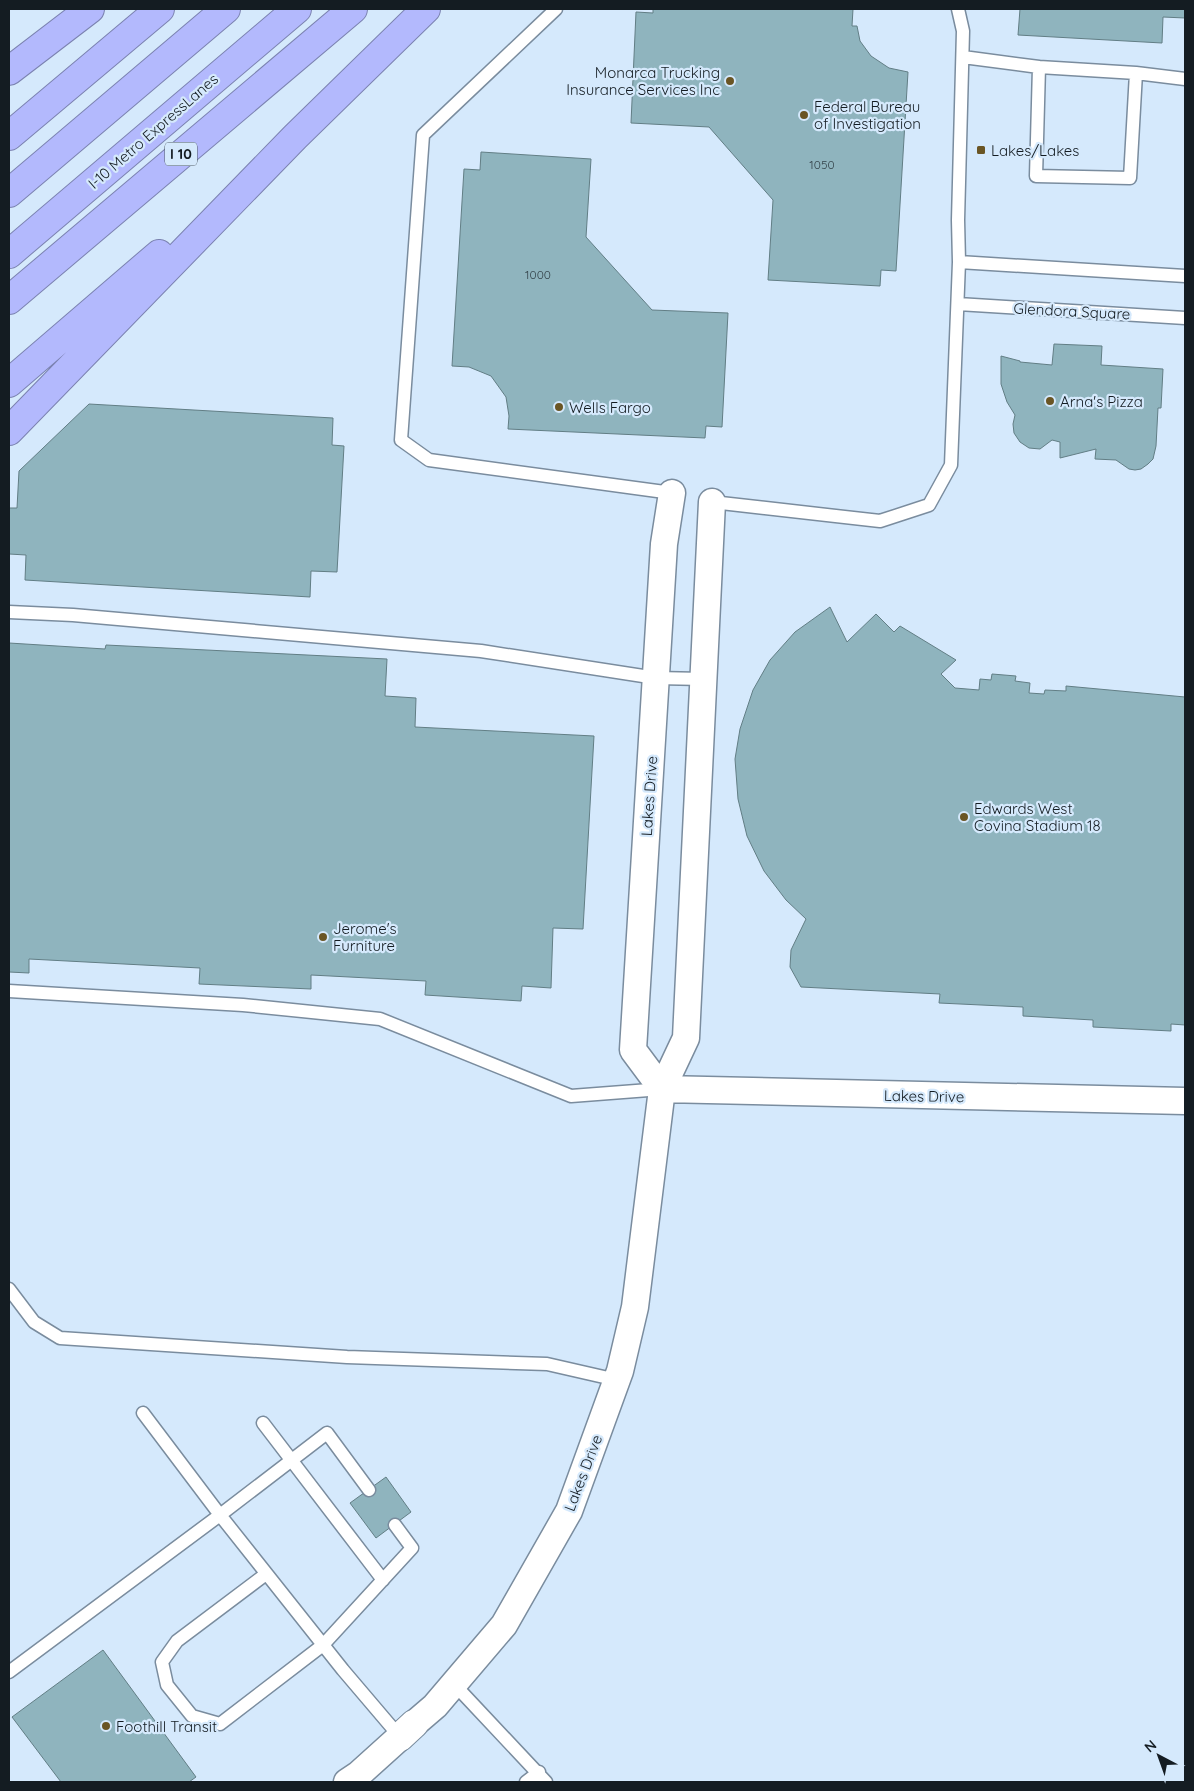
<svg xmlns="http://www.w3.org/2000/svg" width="1194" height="1791" font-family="Quicksand,sans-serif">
	<rect width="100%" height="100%" fill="#d5e9fc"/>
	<path fill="#8fb4be" stroke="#627e85" d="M 653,9 L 853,9 L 852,26 L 857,26 L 860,41 L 871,56 L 889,68 L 908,72 L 896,271 L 881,270 L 880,286 L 768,280 L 773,200 L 709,127 L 631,123 L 636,12 L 653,13 Z
		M 1020,9 L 1185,9 L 1185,18 L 1163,17 L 1162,43 L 1018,35 Z
		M 481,152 L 591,159 L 586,237 L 652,310 L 728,313 L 722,427 L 706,426 L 705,438 L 508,429 L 509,416 L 506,397 L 491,376 L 469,367 L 452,366 L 464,169 L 480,170 Z
		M 1054,344 L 1102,346 L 1101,365 L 1163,369 L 1161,408 L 1158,408 L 1156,446 L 1153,459 L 1148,464 L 1141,469 L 1135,470 L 1129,469 L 1116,460 L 1095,459 L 1096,449 L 1060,458 L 1060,442 L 1052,440 L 1040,449 L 1029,448 L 1020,442 L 1014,433 L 1013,424 L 1015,415 L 1007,402 L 1001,384 L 1001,356 L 1020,361 L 1020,362 L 1052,365 Z
		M 89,404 L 333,418 L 332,445 L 344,446 L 337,572 L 311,571 L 310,597 L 25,580 L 26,555 L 9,554 L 9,508 L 17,508 L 19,471 Z
		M 830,607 L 847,642 L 876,614 L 894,632 L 900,626 L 956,660 L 941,674 L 955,688 L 979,690 L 980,679 L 991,680 L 992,674 L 1016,676 L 1015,681 L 1030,683 L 1029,693 L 1044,694 L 1045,690 L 1066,691 L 1066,686 L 1185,697 L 1185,1025 L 1171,1024 L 1171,1031 L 1093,1027 L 1093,1020 L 1023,1016 L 1023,1007 L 939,1003 L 940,994 L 801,987 L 790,967 L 791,950 L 806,919 L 786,900 L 764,871 L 747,836 L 738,799 L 735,759 L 740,729 L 753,690 L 770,660 L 795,632 Z
		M 9,643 L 105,649 L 106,645 L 387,659 L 385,696 L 416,698 L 415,727 L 594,736 L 583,929 L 553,928 L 551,988 L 522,986 L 521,1001 L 425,995 L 426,981 L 311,975 L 311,989 L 199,984 L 200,968 L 29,959 L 29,973 L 9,972 Z
		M 386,1477 L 411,1512 L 376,1538 L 350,1503 Z
		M 103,1650 L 196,1777 L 189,1782 L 61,1782 L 12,1717 Z"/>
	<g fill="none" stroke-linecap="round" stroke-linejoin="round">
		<defs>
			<path id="service" d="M 556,9 L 423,135 L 401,440 L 429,460 L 672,493
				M 963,57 L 1039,67 L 1036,176 L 1130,178 L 1136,73 L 1039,67
				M 1136,73 L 1185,79
				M 959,262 L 1185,276
				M 958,304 L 1185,318
				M 712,502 L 880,521 L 929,505 L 951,465 L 959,262 L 958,220 L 963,31 L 958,9
				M 9,612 L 73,615 L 481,651 L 656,678 L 704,679
				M 9,991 L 243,1005 L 380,1019 L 571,1096 L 662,1089
				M 9,1289 L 34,1322 L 60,1338 L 347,1357 L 547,1364 L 617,1380
				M 143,1413 L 220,1515 L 327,1433 L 369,1490
				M 263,1423 L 383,1580
				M 266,1574 L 177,1641 L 162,1662 L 167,1685 L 192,1716 L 220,1724 L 323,1645 L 412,1548 L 395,1525
				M 9,1672 L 220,1515 L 343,1670 L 400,1737
				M 454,1684 L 546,1782
				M 526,1782 L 539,1772"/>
			<path id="minor" d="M 662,1089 L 633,1050 L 664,544 L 672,493
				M 662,1089 L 1185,1101
				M 414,1724 L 435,1706 L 504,1625 L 569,1511 L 620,1371 L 635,1307 L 662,1089 L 686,1038 L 712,502
				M 347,1782 L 359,1774 L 400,1737"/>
			<path id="tertiary" d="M 400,1737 L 414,1724"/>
			<path id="motorway" d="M 9,71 L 90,9
				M 9,136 L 160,9
				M 9,193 L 226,9
				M 9,254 L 297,9
				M 9,300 L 353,9
				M 9,383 L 159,254
				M 9,431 L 295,137 L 426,9"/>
		</defs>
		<use href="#service" stroke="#7a8c9e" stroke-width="15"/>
		<use href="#minor" stroke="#7a8c9e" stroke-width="29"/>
		<use href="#tertiary" stroke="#7a8c9e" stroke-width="30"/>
		<use href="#motorway" stroke="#7b82b0" stroke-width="30"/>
		<use href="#service" stroke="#fff" stroke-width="12"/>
		<use href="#minor" stroke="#fff" stroke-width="26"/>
		<use href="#tertiary" stroke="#fff" stroke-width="28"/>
		<use href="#motorway" stroke="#b3b9fd" stroke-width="28"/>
	</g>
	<g fill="#6a5524" stroke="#d5e9fc" stroke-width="2">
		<circle cx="730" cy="81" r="5"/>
		<circle cx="804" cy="115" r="5"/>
		<rect x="976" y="145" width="10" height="10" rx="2.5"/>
		<circle cx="1050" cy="401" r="5"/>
		<circle cx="559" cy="407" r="5"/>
		<circle cx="964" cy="817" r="5"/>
		<circle cx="323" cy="937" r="5"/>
		<circle cx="106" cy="1726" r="5"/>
	</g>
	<g text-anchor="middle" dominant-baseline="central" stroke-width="4.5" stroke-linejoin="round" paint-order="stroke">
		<g font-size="12" fill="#334249">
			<text x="822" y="164">1050</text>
			<text x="538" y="274">1000</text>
		</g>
		<rect fill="#d5e9fc" stroke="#4e5a63" stroke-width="1" x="165" y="142.5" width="32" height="23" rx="4"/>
		<g font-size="14" font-weight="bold" fill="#141c22">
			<text x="181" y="154">I 10</text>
		</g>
		<g font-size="15" fill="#141c22" stroke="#d5e9fc" text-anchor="start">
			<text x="720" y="72" text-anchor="end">Monarca Trucking<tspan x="720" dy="17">Insurance Services Inc</tspan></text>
			<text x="814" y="106">Federal Bureau<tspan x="814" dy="17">of Investigation</tspan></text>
			<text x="991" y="150">Lakes/Lakes</text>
			<text x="1060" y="401">Arna's Pizza</text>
			<text x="569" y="407">Wells Fargo</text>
			<text x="974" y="808">Edwards West<tspan x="974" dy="17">Covina Stadium 18</tspan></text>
			<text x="333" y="928">Jerome's<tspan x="333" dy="17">Furniture</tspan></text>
			<text x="116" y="1726">Foothill Transit</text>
		</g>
		<g font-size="15" fill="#141c22" stroke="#d5e9fc">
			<text transform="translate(153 131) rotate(-41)">I-10 Metro ExpressLanes</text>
			<text transform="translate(1072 311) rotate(3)">Glendora Square</text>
			<text transform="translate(649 796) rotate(-86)">Lakes Drive</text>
			<text transform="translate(924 1096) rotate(1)">Lakes Drive</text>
			<text transform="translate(583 1473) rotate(-69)">Lakes Drive</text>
		</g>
	</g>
	<rect width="1194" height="1791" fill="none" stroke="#141c22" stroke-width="20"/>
	<g transform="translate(1159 1756) rotate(319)" stroke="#d5e9fc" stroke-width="4" paint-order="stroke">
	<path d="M0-4L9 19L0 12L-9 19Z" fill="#141c22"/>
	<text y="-8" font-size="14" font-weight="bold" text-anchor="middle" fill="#141c22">N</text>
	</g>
</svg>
